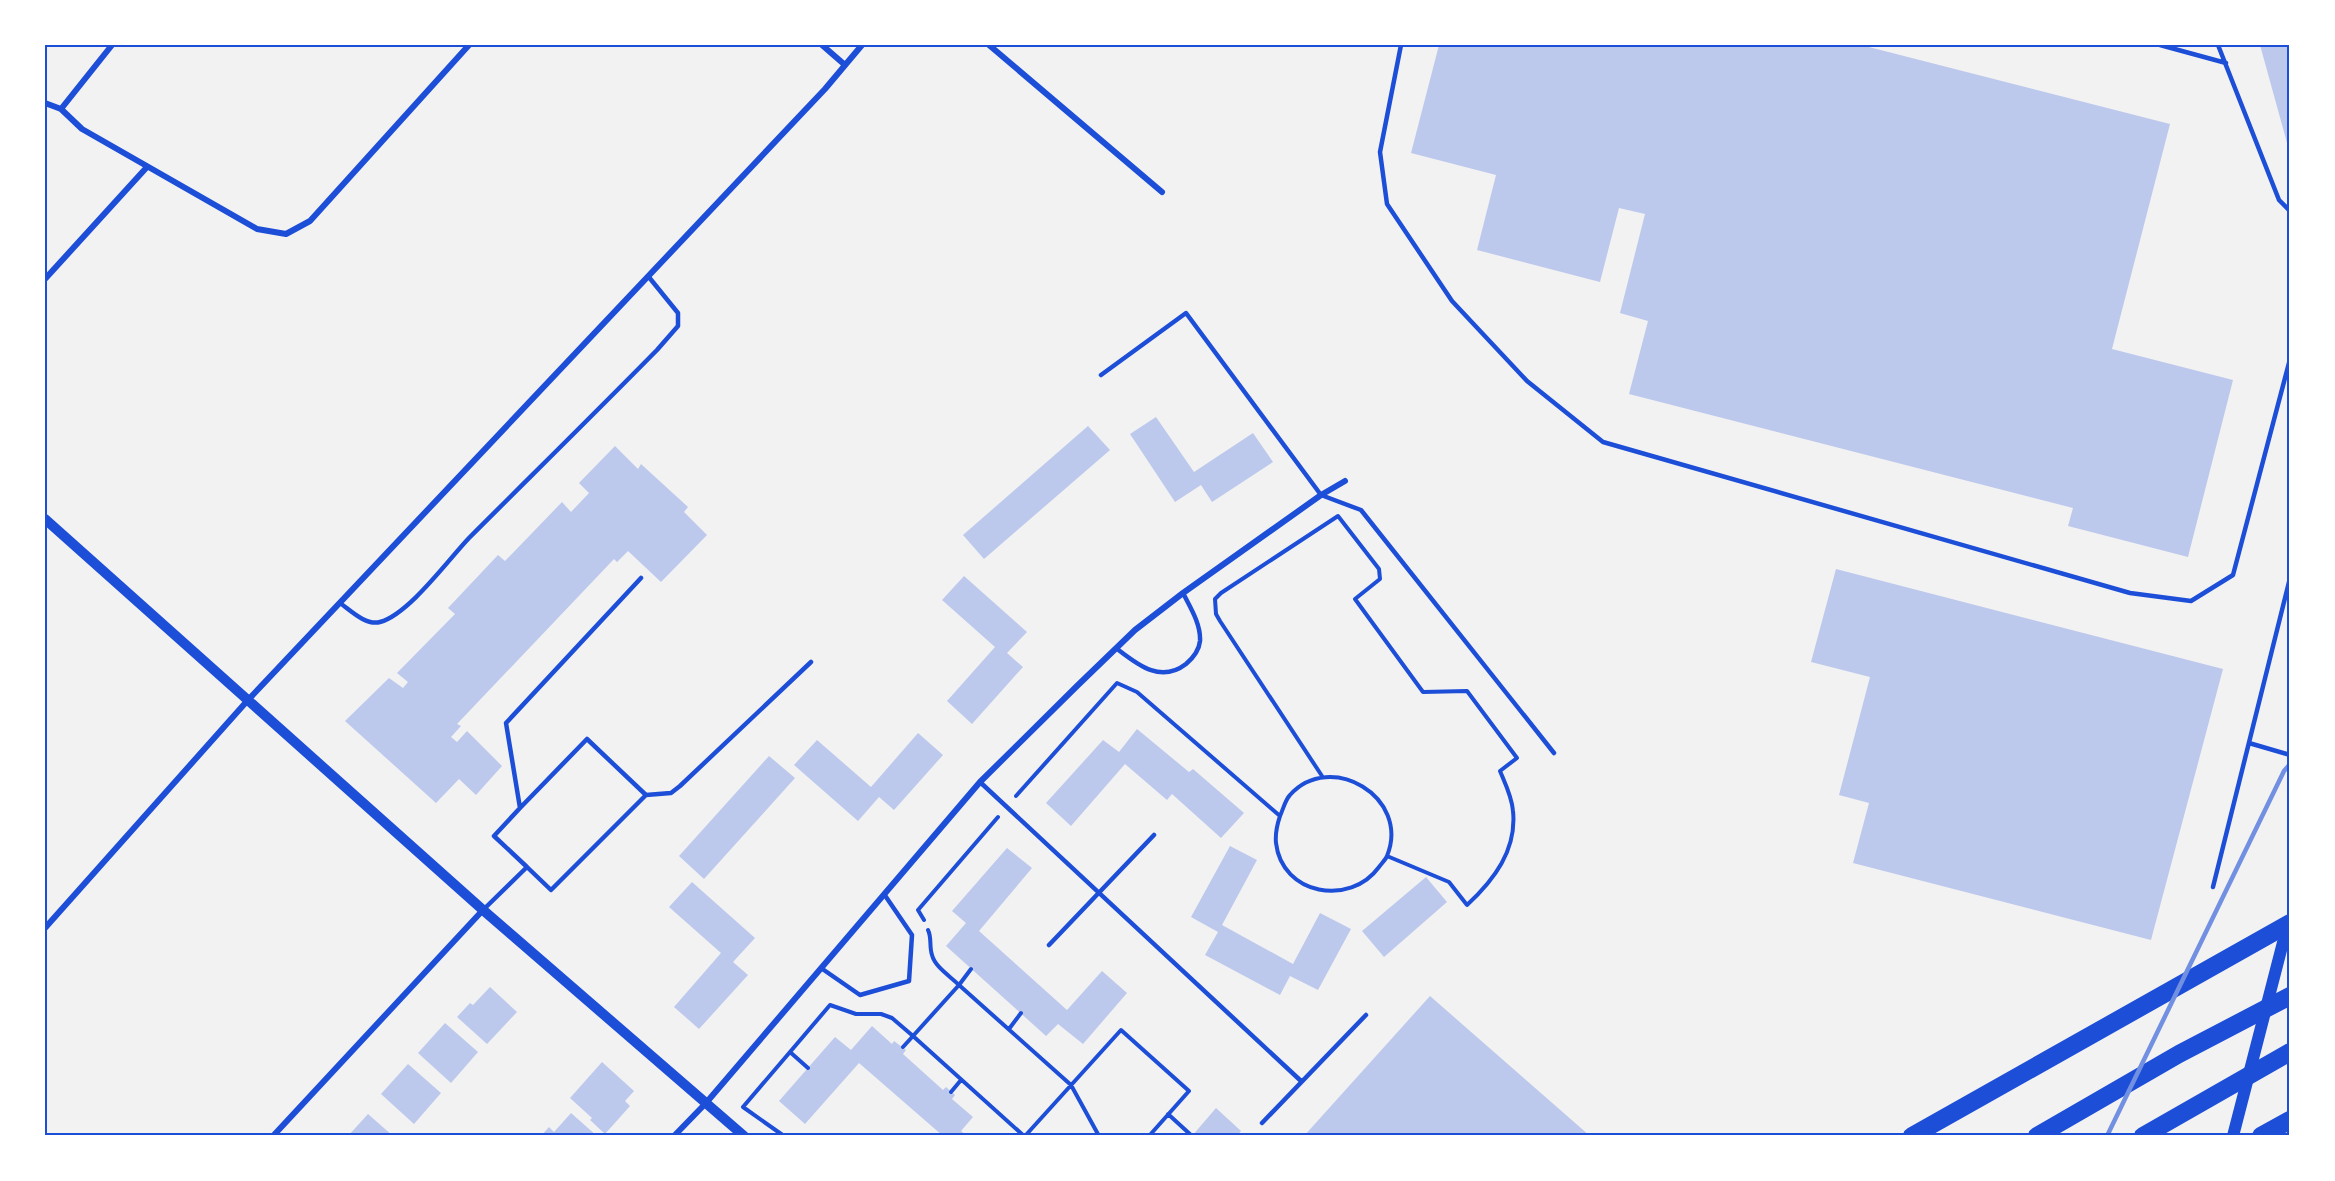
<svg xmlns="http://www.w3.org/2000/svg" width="2335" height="1181" font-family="Helvetica,sans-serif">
	<rect width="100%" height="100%" fill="#f2f2f2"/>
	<path fill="#bdc9ec" d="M 1439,45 L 1861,45 L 2170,124 L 2112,349 L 2233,380 L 2188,557 L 2068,526 L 2073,508 L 1629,394 L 1648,321 L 1620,313 L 1645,214 L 1619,208 L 1600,282 L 1477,250 L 1496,175 L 1411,153 Z
		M 2260,45 L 2290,45 L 2290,149 L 2289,150 Z
		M 1156,417 L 1194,472 L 1253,433 L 1273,462 L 1212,502 L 1201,485 L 1175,502 L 1130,434 Z
		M 1088,426 L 1110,450 L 984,559 L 963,535 Z
		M 615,446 L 638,469 L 641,464 L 688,507 L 684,512 L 707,535 L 661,582 L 628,551 L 617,562 L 614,559 L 457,724 L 461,726 L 451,737 L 457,742 L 467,731 L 502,766 L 476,795 L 459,779 L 436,803 L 345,721 L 389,678 L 403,688 L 408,682 L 397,673 L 455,614 L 448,608 L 498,555 L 505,561 L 562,502 L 571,512 L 589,493 L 579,483 Z
		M 1836,569 L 2223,669 L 2151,940 L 1853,863 L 1869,803 L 1839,795 L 1870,677 L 1811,662 Z
		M 964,576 L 1027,632 L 1007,653 L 1023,667 L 972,724 L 947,701 L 995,647 L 942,600 Z
		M 1137,729 L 1189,772 L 1193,769 L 1244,813 L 1221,838 L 1172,794 L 1167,800 L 1125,764 L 1071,826 L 1046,803 L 1103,740 L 1119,752 Z
		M 918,733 L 943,755 L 894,810 L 879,797 L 858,821 L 794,765 L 817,740 L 871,787 Z
		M 769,756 L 795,778 L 704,879 L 679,856 Z
		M 1230,846 L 1257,860 L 1222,925 L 1293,964 L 1320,913 L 1351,929 L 1318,990 L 1290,976 L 1280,995 L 1205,955 L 1218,932 L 1191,917 Z
		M 1007,848 L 1032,868 L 979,931 L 1067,1010 L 1102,971 L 1127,993 L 1083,1044 L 1058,1024 L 1046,1036 L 946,946 L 966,923 L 952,911 Z
		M 1426,877 L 1447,902 L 1384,957 L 1362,931 Z
		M 692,882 L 755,938 L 733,962 L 748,975 L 699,1029 L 674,1007 L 721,953 L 669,907 Z
		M 490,987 L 517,1012 L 487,1044 L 457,1017 L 470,1003 L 473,1005 Z
		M 1430,996 L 1590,1136 L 1304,1136 Z
		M 445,1023 L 478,1052 L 451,1083 L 418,1053 Z
		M 872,1026 L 892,1044 L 894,1041 L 906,1050 L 903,1054 L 943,1090 L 946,1087 L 955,1095 L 952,1099 L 973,1117 L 961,1131 L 967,1136 L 943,1136 L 859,1063 L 805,1124 L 779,1101 L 835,1037 L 851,1050 Z
		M 602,1062 L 634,1091 L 625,1101 L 630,1106 L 605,1134 L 590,1120 L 592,1118 L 570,1098 Z
		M 408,1064 L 441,1093 L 414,1124 L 381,1094 Z
		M 1216,1108 L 1241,1131 L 1237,1136 L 1192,1136 Z
		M 571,1113 L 597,1136 L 541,1136 L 549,1127 L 554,1132 Z
		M 368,1114 L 393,1136 L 348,1136 Z"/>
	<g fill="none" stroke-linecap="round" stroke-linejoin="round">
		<path stroke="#1d4ed8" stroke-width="4" d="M 1322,776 L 1220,621 L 1216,614 L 1215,599 L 1221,593 L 1338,516 L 1379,569 L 1380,579 L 1355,599 L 1423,692 L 1467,691 L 1517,758 L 1500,771 C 1505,783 1512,797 1513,811 C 1517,850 1494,880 1467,905 L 1449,882 L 1387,856
			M 1016,796 L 1117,683 L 1137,692 L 1280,816 C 1277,825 1275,833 1276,843 C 1282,895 1350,907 1379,867 C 1382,863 1386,859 1387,856 C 1411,797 1330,750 1290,795 C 1285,800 1283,810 1280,816
			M 924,920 L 918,910 L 998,817
			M 928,930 C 932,938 929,946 932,955 C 935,967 950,976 959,985 L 971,969
			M 1009,1029 L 1021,1013
			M 790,1052 L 830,1005 L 856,1014 L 881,1014 L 892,1018 L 913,1036 L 903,1047
			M 951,1092 L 961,1080
			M 1168,1114 L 1192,1136
			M 784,1136 L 743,1107 L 790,1052 L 808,1068
			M 1024,1136 L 913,1036 L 959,985 L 1071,1085 L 1099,1136
			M 1025,1136 L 1121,1030 L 1189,1091 L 1149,1136"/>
		<path stroke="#1d4ed8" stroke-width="4.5" d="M 1401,45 L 1380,152 L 1387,204 L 1452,301 L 1527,381 L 1603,442 L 2130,593 L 2191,601 L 2233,575 L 2290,359
			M 2160,45 L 2226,63
			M 2218,45 L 2279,200 L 2290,211
			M 1101,375 L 1186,313 L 1321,495 L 1361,510 L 1554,753
			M 340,603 C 350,610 366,626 380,622 C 409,614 448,560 469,538 C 532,475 595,413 657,350 L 678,326 L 678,313 L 648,276
			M 1116,648 C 1137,664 1160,684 1186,664 C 1193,658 1199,651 1200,641 C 1201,624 1190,607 1183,593
			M 2249,743 L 2290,755
			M 980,782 L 1301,1081
			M 520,808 L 587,739 L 646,795 L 671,793 L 680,786 L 811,662
			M 527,867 L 551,890 L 646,795
			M 2213,887 L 2290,578
			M 483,910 L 527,867 L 494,836 L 520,808 L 506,723 L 641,578
			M 1049,945 L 1154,835
			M 821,968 L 860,995 L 909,981 L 912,935 L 884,894
			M 1262,1123 L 1366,1015"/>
		<path stroke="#1d4ed8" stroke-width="6" d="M 822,45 L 845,65
			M 989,45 L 1162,192
			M 45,103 L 61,109 L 82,129 L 257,229 L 286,234 L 310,221 L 469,45
			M 61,109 L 112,45
			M 45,279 L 147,167
			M 45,928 L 248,700 L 825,89 L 862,45
			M 273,1136 L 483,910
			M 674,1136 L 706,1103 L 980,782 L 1077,686 L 1135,630 L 1183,593 L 1321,495 L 1345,481"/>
		<path stroke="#1d4ed8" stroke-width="10" d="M 45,519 L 483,910 L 744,1136"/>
		<path stroke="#1d4ed8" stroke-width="12" d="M 2233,1136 L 2288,923"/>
		<path stroke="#1d4ed8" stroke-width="18" d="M 1912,1136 L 2290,923
			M 2037,1136 L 2179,1054 L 2290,996
			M 2143,1136 L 2290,1052
			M 2261,1136 L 2290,1120"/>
		<path stroke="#7290e2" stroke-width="4.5" d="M 2107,1136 L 2284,771 L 2290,764"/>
	</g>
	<rect width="2335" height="1181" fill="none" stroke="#ffffff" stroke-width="93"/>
	<rect x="46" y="46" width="2242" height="1088" fill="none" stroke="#1d4ed8" stroke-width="2"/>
</svg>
